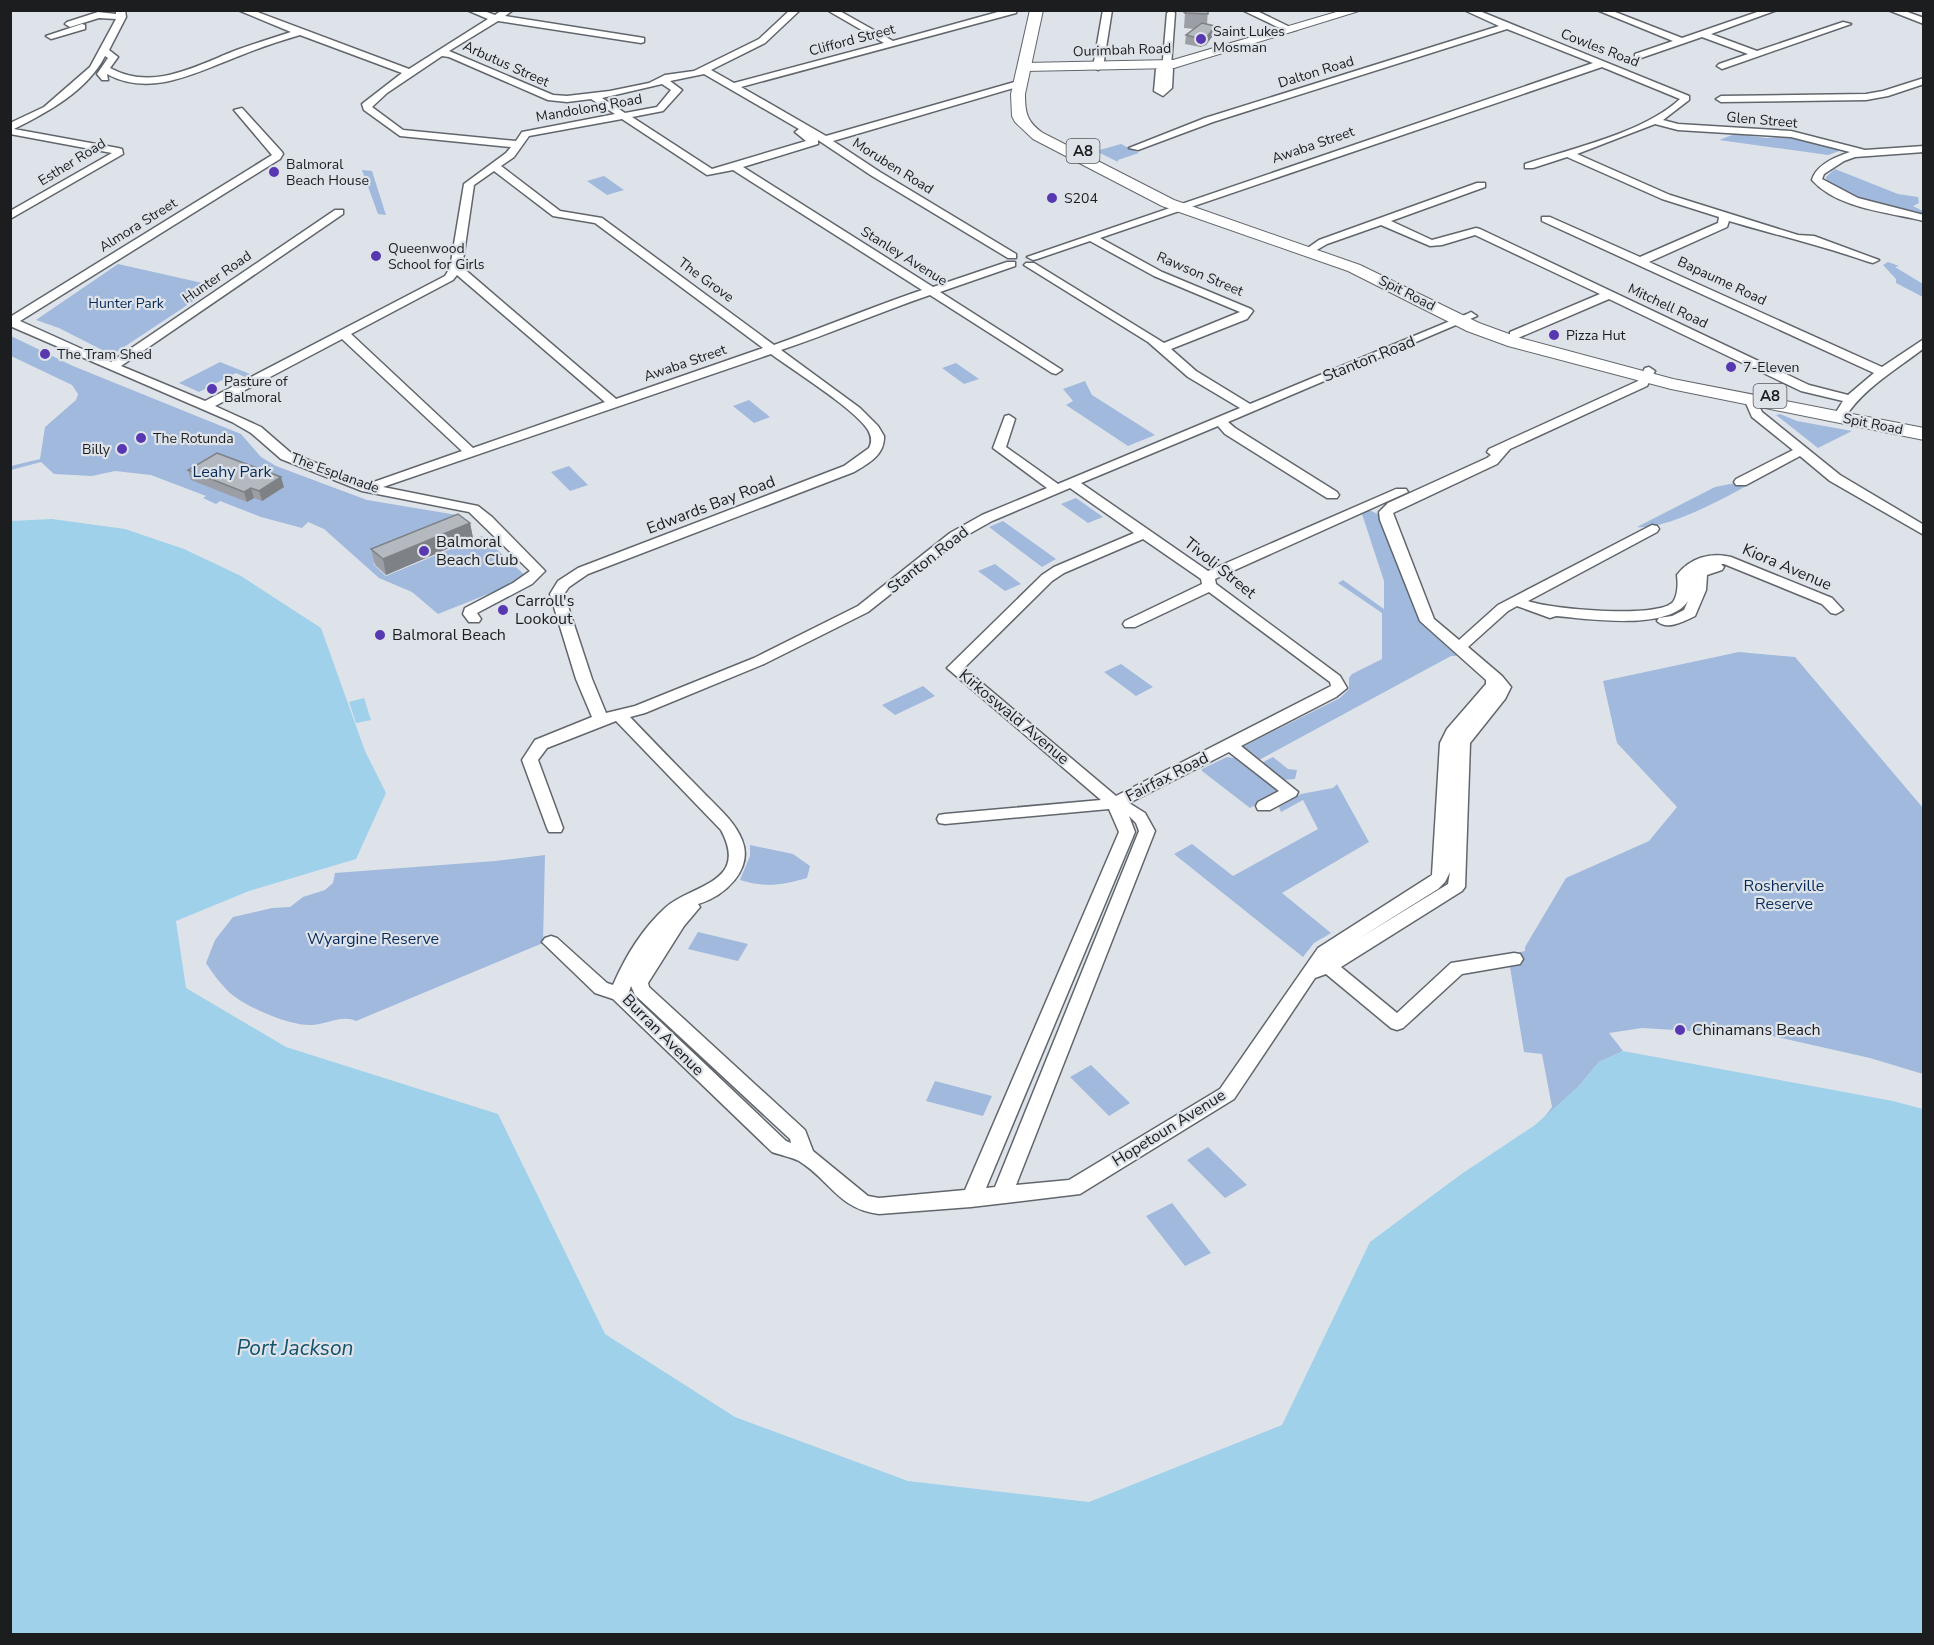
<svg xmlns="http://www.w3.org/2000/svg" width="1934" height="1645" font-family="'Nunito Sans',sans-serif">
	<rect width="100%" height="100%" fill="#dee3ea"/>
	<path fill="#a0b9dd" d="M 1735,134 L 1766,138 L 1788,137 L 1835,148 L 1839,151 L 1828,155 L 1719,140 Z
		M 1121,144 L 1139,153 L 1118,160 L 1118,162 L 1096,151 Z
		M 1835,169 L 1898,194 L 1918,197 L 1919,203 L 1913,206 L 1923,211 L 1923,216 L 1847,194 L 1827,183 L 1826,177 Z
		M 362,170 L 372,171 L 386,215 L 378,214 Z
		M 604,176 L 624,190 L 607,195 L 587,181 Z
		M 1888,262 L 1899,266 L 1895,267 L 1923,284 L 1923,297 L 1896,283 L 1896,279 L 1883,265 Z
		M 118,264 L 216,286 L 112,355 L 59,328 L 36,320 Z
		M 11,336 L 73,366 L 241,434 L 261,457 L 276,466 L 367,500 L 457,515 L 470,524 L 373,564 L 386,576 L 482,536 L 528,578 L 438,614 L 412,592 L 379,578 L 324,529 L 308,522 L 302,528 L 261,517 L 220,501 L 216,504 L 203,498 L 206,496 L 151,475 L 115,471 L 92,476 L 54,474 L 41,462 L 11,470 L 11,466 L 40,459 L 45,427 L 76,400 L 78,394 L 72,385 L 11,356 Z
		M 220,362 L 250,374 L 245,377 L 236,373 L 199,392 L 179,383 Z
		M 956,363 L 979,379 L 964,384 L 942,368 Z
		M 1085,381 L 1092,395 L 1155,435 L 1128,446 L 1066,405 L 1073,401 L 1063,389 Z
		M 749,400 L 770,417 L 754,423 L 733,406 Z
		M 1780,414 L 1797,421 L 1852,431 L 1818,448 L 1776,415 Z
		M 569,466 L 588,485 L 570,491 L 551,472 Z
		M 1735,483 L 1748,485 C 1723,499 1666,530 1637,527 L 1715,487 Z
		M 1076,498 L 1103,517 L 1088,523 L 1061,504 Z
		M 1367,509 L 1382,516 L 1421,623 L 1457,656 L 1451,656 L 1257,761 L 1243,750 L 1244,746 L 1340,698 L 1349,689 L 1349,678 L 1352,674 L 1382,659 L 1382,613 L 1338,583 L 1343,580 L 1384,609 L 1384,581 L 1361,511 Z
		M 1003,521 L 1056,559 L 1042,567 L 989,527 Z
		M 995,564 L 1021,584 L 1005,591 L 978,571 Z
		M 1739,652 L 1795,657 L 1923,808 L 1923,1074 L 1870,1058 L 1772,1036 L 1642,1028 L 1609,1033 L 1623,1051 L 1599,1062 L 1579,1086 L 1543,1119 L 1552,1107 L 1542,1054 L 1524,1052 L 1508,955 L 1525,951 L 1525,947 L 1566,878 L 1649,841 L 1677,807 L 1617,743 L 1603,681 Z
		M 1121,664 L 1153,687 L 1136,696 L 1104,672 Z
		M 923,686 L 935,696 L 895,715 L 882,705 Z
		M 1227,757 L 1241,759 L 1277,788 L 1275,793 L 1250,808 L 1202,771 L 1202,769 Z
		M 1273,757 L 1288,769 L 1297,770 L 1295,779 L 1283,780 L 1261,763 Z
		M 1337,784 L 1369,842 L 1282,893 L 1331,933 L 1314,943 L 1303,957 L 1174,854 L 1192,844 L 1233,876 L 1318,829 L 1303,800 L 1281,812 L 1279,807 L 1301,794 L 1333,788 Z
		M 750,845 L 793,854 L 810,866 L 807,878 C 782,885 766,888 740,880 L 750,856 Z
		M 545,855 L 543,943 L 356,1021 C 342,1014 325,1025 311,1025 C 289,1026 240,1005 226,989 C 218,981 212,972 206,963 L 215,940 L 233,917 L 272,908 L 290,907 L 303,897 L 325,890 L 333,883 L 335,873 L 495,861 Z
		M 698,932 L 748,944 L 738,961 L 688,949 Z
		M 1091,1065 L 1130,1103 L 1109,1116 L 1070,1077 Z
		M 935,1081 L 992,1096 L 983,1116 L 926,1101 Z
		M 1208,1147 L 1247,1185 L 1225,1198 L 1187,1160 Z
		M 1172,1203 L 1211,1253 L 1185,1266 L 1146,1216 Z"/>
	<path fill="#9fd1ea" d="M 52,519 L 125,529 L 184,549 L 241,576 L 321,628 L 365,751 L 386,793 L 356,859 L 249,891 L 176,921 L 186,988 L 286,1047 L 498,1114 L 605,1334 L 735,1417 L 908,1481 L 1089,1502 L 1282,1425 L 1370,1242 L 1460,1175 L 1535,1125 L 1579,1086 L 1599,1062 L 1623,1051 L 1893,1101 L 1923,1109 L 1923,1634 L 11,1634 L 10,521 Z
		M 364,698 L 371,720 L 356,723 L 349,702 Z"/>
	<g fill="none" stroke-linecap="round" stroke-linejoin="round">
		<defs>
			<path id="minor" d="M 116,10 L 125,10 L 126,17 L 109,50 L 118,57 L 110,68 C 152,91 194,67 234,51 C 253,44 272,38 291,32 L 238,10 L 252,10 L 409,69 L 488,19 L 467,10 L 481,10 L 495,15 L 502,10 L 513,10 L 505,16 L 644,38 L 644,42 L 641,43 L 498,21 L 449,51 L 553,95 L 567,96 L 610,91 L 649,83 L 665,75 L 694,71 L 759,39 L 790,10 L 800,10 L 765,43 L 711,70 L 734,83 L 884,43 L 827,10 L 838,10 L 893,41 L 1005,10 L 1017,10 L 1016,13 L 741,87 L 826,136 L 1018,81 L 1024,81 L 1024,85 L 833,141 L 880,172 L 1016,254 L 1016,258 L 1008,258 L 872,176 L 818,140 L 818,144 L 743,167 L 933,287 L 1007,262 L 1015,262 L 1015,266 L 940,292 L 1062,370 L 1056,374 L 1052,373 L 930,295 C 880,312 832,333 781,350 L 860,408 L 878,426 L 884,436 C 885,455 868,464 854,472 L 588,574 L 569,587 L 564,594 L 592,679 L 606,713 L 635,706 L 754,658 L 858,606 L 950,533 L 982,515 L 1047,488 L 993,448 L 1005,416 L 1009,415 L 1015,419 L 1006,447 L 1058,484 L 1240,408 L 1188,377 L 1148,342 L 1024,265 L 1026,263 L 1034,263 L 1164,343 L 1240,312 L 1154,276 L 1090,241 L 1037,259 L 1033,260 L 1027,257 L 1593,63 L 1507,29 L 1213,122 L 1138,150 L 1129,148 L 1205,118 L 1499,26 L 1464,10 L 1477,10 L 1689,96 L 1689,100 L 1663,120 L 1678,124 L 1791,131 L 1865,150 L 1924,146 L 1924,152 L 1855,157 L 1844,161 L 1824,174 L 1822,179 L 1858,198 L 1924,215 L 1924,221 C 1888,212 1838,209 1812,180 C 1816,165 1835,157 1850,152 L 1791,137 L 1678,130 L 1655,124 L 1577,154 L 1670,195 L 1798,235 L 1814,236 L 1879,260 L 1873,263 L 1869,262 C 1823,246 1776,235 1729,221 L 1727,227 L 1649,262 L 1882,367 L 1924,339 L 1924,348 C 1895,371 1864,387 1843,420 L 1839,421 L 1833,417 L 1843,401 L 1801,391 L 1609,299 L 1518,338 L 1510,338 L 1510,332 L 1600,294 L 1475,235 L 1442,245 L 1430,246 L 1381,225 L 1327,244 L 1308,255 L 1302,252 L 1319,240 L 1477,183 L 1485,183 L 1485,187 L 1391,221 L 1432,240 L 1476,228 L 1480,229 L 1809,385 L 1848,395 L 1874,373 L 1542,221 L 1542,217 L 1550,217 L 1640,257 L 1718,223 L 1719,217 L 1662,199 L 1567,157 L 1533,168 L 1525,168 L 1525,164 C 1573,148 1643,133 1680,99 L 1602,67 L 1100,238 L 1162,272 L 1251,309 L 1253,311 L 1247,319 L 1171,349 L 1196,371 L 1250,404 L 1467,314 L 1471,312 L 1477,316 L 1228,422 L 1235,428 L 1337,492 L 1339,495 L 1337,498 L 1327,498 L 1225,434 L 1218,426 L 1081,483 L 1208,571 L 1396,489 L 1406,489 L 1408,492 L 1215,579 L 1216,584 L 1340,676 L 1347,688 L 1336,697 L 1241,746 L 1298,792 L 1296,796 L 1270,810 L 1258,810 L 1256,806 L 1258,802 L 1279,791 L 1229,752 L 1129,803 L 1145,813 L 1155,831 L 1016,1185 L 1069,1180 L 1220,1089 L 1318,948 L 1432,875 L 1440,743 L 1447,729 L 1486,684 L 1486,680 L 1420,621 L 1380,520 L 1379,512 L 1388,503 L 1487,458 L 1491,455 L 1487,452 L 1489,449 L 1638,381 L 1645,368 L 1649,367 L 1655,371 L 1647,386 L 1510,449 L 1497,464 L 1393,513 L 1434,619 L 1459,640 L 1498,605 L 1652,525 L 1657,526 L 1659,529 L 1657,532 L 1528,601 C 1549,609 1658,619 1673,602 C 1678,595 1678,583 1677,575 C 1690,558 1710,552 1731,557 L 1832,598 L 1843,610 L 1836,614 L 1831,613 L 1822,604 L 1724,564 L 1721,564 L 1724,567 L 1722,570 L 1707,575 L 1706,590 L 1695,616 C 1684,621 1667,631 1657,621 L 1659,618 L 1672,616 L 1684,610 L 1688,601 C 1669,631 1588,619 1556,616 L 1550,618 L 1517,606 L 1508,611 L 1468,647 L 1502,676 L 1511,687 L 1505,699 L 1470,743 L 1465,887 L 1462,891 L 1341,967 L 1397,1013 L 1451,963 L 1514,953 L 1520,954 L 1523,959 L 1520,964 L 1462,974 L 1403,1028 L 1397,1030 L 1391,1028 L 1326,974 L 1315,978 L 1234,1099 L 1080,1194 L 971,1207 L 879,1214 C 838,1209 830,1180 799,1161 C 791,1157 780,1155 772,1152 L 613,999 L 595,993 L 542,942 L 545,938 L 551,936 L 557,938 L 607,983 L 613,985 C 625,957 643,928 665,908 C 691,884 750,884 721,830 L 616,721 L 547,748 L 538,760 L 563,828 L 561,832 L 549,832 L 547,828 L 522,760 L 535,740 L 592,717 L 576,679 L 550,594 L 558,581 L 578,568 L 844,466 L 869,448 C 872,442 872,437 868,430 C 855,409 794,371 771,354 L 383,487 L 478,506 L 492,517 L 545,571 L 532,584 L 477,613 L 481,619 L 479,622 L 469,622 L 463,614 L 465,608 L 513,583 L 530,571 L 469,512 L 362,491 L 281,459 L 251,433 L 232,422 L 10,326 L 10,317 L 272,155 L 234,110 L 242,108 L 282,152 L 283,154 L 280,159 L 20,321 L 111,362 L 335,210 L 343,210 L 343,214 L 121,366 L 205,401 L 445,276 L 450,268 L 464,184 L 506,153 L 511,147 L 400,136 L 364,110 L 362,104 L 402,73 L 300,35 C 279,41 259,48 239,56 C 197,72 151,98 107,74 L 108,80 L 102,80 L 97,74 L 108,58 L 105,56 C 87,91 48,112 14,129 L 118,148 L 122,149 L 123,154 L 10,219 L 10,211 L 112,153 L 10,134 L 10,123 L 44,107 L 90,67 L 116,19 L 99,18 L 70,27 L 65,24 L 67,22 L 98,12 L 116,14 ZM 442,56 L 449,57 L 548,100 L 567,102 L 591,99 L 615,114 L 522,132 L 516,141 L 403,130 L 372,107 L 387,93 ZM 704,74 L 799,129 L 795,132 L 806,141 L 712,169 L 632,117 L 663,111 L 682,90 L 670,81 ZM 662,84 L 671,90 L 657,107 L 625,113 L 602,98 ZM 622,119 L 707,175 L 733,170 L 922,290 C 872,307 824,327 774,345 L 602,218 L 560,211 L 501,166 L 514,157 L 529,136 ZM 494,171 L 553,216 L 595,223 L 763,348 L 616,399 L 462,267 L 474,185 ZM 457,275 L 605,402 L 473,448 L 351,334 L 453,280 ZM 342,339 L 462,451 L 368,484 L 291,453 L 261,427 L 215,406 ZM 1070,488 L 1134,533 L 1054,567 L 1042,575 L 947,668 L 1101,800 L 945,814 L 939,815 L 937,819 L 939,823 L 945,824 L 1109,809 L 1119,832 L 965,1190 L 879,1198 L 868,1196 L 813,1151 L 805,1130 L 649,987 L 648,983 L 684,926 L 700,907 L 698,904 C 725,896 754,869 742,840 C 734,820 715,805 701,790 C 677,766 654,742 630,717 L 645,713 L 764,664 L 868,612 L 960,539 L 992,521 ZM 1143,539 L 1201,579 L 1202,584 L 1125,621 L 1123,624 L 1125,627 L 1135,627 L 1209,592 L 1330,682 L 1331,686 L 1116,796 L 964,668 L 1052,581 L 1064,573 ZM 1129,816 L 1136,823 L 1139,831 L 995,1187 L 986,1188 L 1135,832 ZM 1450,872 L 1448,884 L 1358,939 L 1438,889 L 1445,882 ZM 631,986 L 635,995 L 790,1139 L 791,1143 L 786,1141 L 629,992 Z
				M 1103,10 L 1112,10 L 1103,67 L 1098,70 L 1093,67 Z
				M 1172,10 L 1175,13 L 1171,66 L 1173,69 L 1172,88 L 1163,96 L 1154,91 L 1156,69 L 1162,65 L 1163,59 L 1167,13 Z
				M 1242,10 L 1255,10 L 1296,30 L 1288,32 Z
				M 1597,10 L 1610,10 L 1682,38 L 1763,10 L 1777,10 L 1711,34 L 1757,51 L 1843,22 L 1851,24 L 1722,69 L 1717,66 L 1719,64 L 1748,54 L 1702,37 L 1641,58 L 1635,58 L 1635,54 L 1673,41 Z
				M 1888,10 L 1902,10 L 1924,18 L 1924,24 Z
				M 82,24 L 85,25 L 85,29 L 51,39 L 46,36 Z
				M 1924,78 L 1924,84 L 1888,96 L 1866,100 L 1721,102 L 1716,99 L 1721,96 L 1866,94 L 1883,91 Z
				M 1751,397 L 1755,398 L 1762,412 L 1840,475 L 1924,525 L 1924,535 L 1830,481 L 1800,456 L 1746,485 L 1736,485 L 1734,482 L 1736,479 L 1793,450 L 1752,417 L 1745,401 Z"/>
			<path id="major" d="M 1343,10 L 1362,10 L 1174,68 L 1024,71 L 1018,67 L 1024,63 L 1173,60 Z"/>
			<path id="highway" d="M 1030,10 L 1043,10 L 1025,94 C 1025,113 1027,122 1043,133 L 1174,200 L 1360,265 L 1479,323 L 1520,338 L 1673,379 L 1924,428 L 1924,440 L 1671,389 L 1508,346 L 1467,331 L 1348,271 L 1162,206 L 1033,139 L 1015,122 L 1012,116 L 1011,94 Z"/>
		</defs>
		<use href="#minor" stroke="#61666c" stroke-width="3"/>
		<use href="#major" stroke="#61666c" stroke-width="2"/>
		<use href="#highway" stroke="#61666c" stroke-width="2"/>
		<use href="#minor" fill="#fff" fill-rule="evenodd"/>
		<use href="#major" fill="#fff" fill-rule="evenodd"/>
		<use href="#highway" fill="#fff" fill-rule="evenodd"/>
	</g>
	<path fill="#9b9fa5" d="M 1182,10 L 1211,10 L 1208,11 L 1207,24 L 1214,34 L 1206,45 L 1200,47 L 1185,44 L 1186,35 L 1194,29 L 1184,28 L 1185,13 L 1183,13 Z
		M 188,470 L 284,487 L 262,501 L 254,498 L 247,502 L 191,480 Z
		M 470,523 L 473,538 L 386,575 L 375,565 L 371,549 Z"/>
	<path fill="#7e8286" d="M 1215,26 L 1214,34 L 1206,45 L 1200,47 L 1201,39 Z
		M 281,477 L 284,487 L 262,501 L 259,491 Z
		M 251,488 L 254,498 L 247,502 L 244,492 Z
		M 470,523 L 473,538 L 386,575 L 383,559 Z"/>
	<path fill="#b4b9c0" stroke="#7e8286" stroke-width="1.5" d="M 1186,10 L 1208,10 L 1208,14 L 1185,13 Z
		M 1202,23 L 1215,26 L 1207,37 L 1201,39 L 1186,35 Z
		M 217,453 L 281,477 L 259,491 L 251,488 L 244,492 L 188,470 Z
		M 458,514 L 470,523 L 383,559 L 371,549 Z"/>
	<g fill="#5838b0" stroke="#dee3ea" stroke-width="2">
		<circle cx="1201" cy="39" r="6"/>
		<circle cx="274" cy="172" r="6"/>
		<circle cx="1052" cy="198" r="6"/>
		<circle cx="376" cy="256" r="6"/>
		<circle cx="1554" cy="335" r="6"/>
		<circle cx="45" cy="354" r="6"/>
		<circle cx="1731" cy="367" r="6"/>
		<circle cx="212" cy="389" r="6"/>
		<circle cx="141" cy="438" r="6"/>
		<circle cx="122" cy="449" r="6"/>
		<circle cx="424" cy="551" r="6"/>
		<circle cx="503" cy="610" r="6"/>
		<circle cx="380" cy="635" r="6"/>
		<circle cx="1680" cy="1030" r="6"/>
	</g>
	<g text-anchor="middle" dominant-baseline="central" stroke-width="4.5" stroke-linejoin="round" paint-order="stroke">
		<g font-size="14" fill="#1b1d1f" stroke="#dee3ea" text-anchor="start">
			<text x="1213" y="31">Saint Lukes<tspan x="1213" dy="16">Mosman</tspan></text>
			<text x="286" y="164">Balmoral<tspan x="286" dy="16">Beach House</tspan></text>
			<text x="1064" y="198">S204</text>
			<text x="388" y="248">Queenwood<tspan x="388" dy="16">School for Girls</tspan></text>
			<text x="1566" y="335">Pizza Hut</text>
			<text x="57" y="354">The Tram Shed</text>
			<text x="1743" y="367">7-Eleven</text>
			<text x="224" y="381">Pasture of<tspan x="224" dy="16">Balmoral</tspan></text>
			<text x="153" y="438">The Rotunda</text>
			<text x="110" y="449" text-anchor="end">Billy</text>
		</g>
		<g font-size="14" fill="#1b1d1f" stroke="#dee3ea">
			<text transform="translate(852 40) rotate(-15)">Clifford Street</text>
			<text transform="translate(1600 48) rotate(21)">Cowles Road</text>
			<text transform="translate(1122 50) rotate(-2)">Ourimbah Road</text>
			<text transform="translate(506 64) rotate(24)">Arbutus Street</text>
			<text transform="translate(1316 72) rotate(-17)">Dalton Road</text>
			<text transform="translate(589 108) rotate(-10)">Mandolong Road</text>
			<text transform="translate(1762 120) rotate(5)">Glen Street</text>
			<text transform="translate(1313 145) rotate(-19)">Awaba Street</text>
			<text transform="translate(72 162) rotate(-32)">Esther Road</text>
			<text transform="translate(893 166) rotate(32)">Moruben Road</text>
			<text transform="translate(138 225) rotate(-32)">Almora Street</text>
			<text transform="translate(904 256) rotate(32)">Stanley Avenue</text>
			<text transform="translate(1200 274) rotate(23)">Rawson Street</text>
			<text transform="translate(217 277) rotate(-35)">Hunter Road</text>
			<text transform="translate(706 280) rotate(36)">The Grove</text>
			<text transform="translate(1722 281) rotate(25)">Bapaume Road</text>
			<text transform="translate(1407 293) rotate(27)">Spit Road</text>
			<text transform="translate(1668 306) rotate(25)">Mitchell Road</text>
			<text transform="translate(685 363) rotate(-19)">Awaba Street</text>
			<text transform="translate(1873 424) rotate(11)">Spit Road</text>
			<text transform="translate(335 473) rotate(20)">The Esplanade</text>
		</g>
		<g font-size="14" fill="#072b59" stroke="#dee3ea">
			<text x="126" y="303">Hunter Park</text>
		</g>
		<g fill="#dee3ea" stroke="#56585c" stroke-width="1.5">
			<rect x="1066.5" y="139" width="33" height="24" rx="4.5"/>
			<rect x="1753.5" y="384" width="33" height="24" rx="4.5"/>
		</g>
		<g font-size="15" font-weight="bold" fill="#1b1d1f">
			<text x="1083" y="151">A8</text>
			<text x="1770" y="396">A8</text>
		</g>
		<g font-size="16" fill="#1b1d1f" stroke="#dee3ea">
			<text transform="translate(1369 359) rotate(-22)">Stanton Road</text>
			<text transform="translate(711 505) rotate(-21)">Edwards Bay Road</text>
			<text transform="translate(928 560) rotate(-38)">Stanton Road</text>
			<text transform="translate(1787 567) rotate(23)">Kiora Avenue</text>
			<text transform="translate(1220 568) rotate(39)">Tivoli Street</text>
			<text transform="translate(1014 717) rotate(40)">Kirkoswald Avenue</text>
			<text transform="translate(1167 777) rotate(-27)">Fairfax Road</text>
			<text transform="translate(663 1035) rotate(45)">Burran Avenue</text>
			<text transform="translate(1169 1128) rotate(-32)">Hopetoun Avenue</text>
		</g>
		<g font-size="16" fill="#072b59" stroke="#dee3ea">
			<text x="232" y="472">Leahy Park</text>
			<text x="1784" y="886">Rosherville<tspan x="1784" dy="18">Reserve</tspan></text>
			<text x="373" y="939">Wyargine Reserve</text>
		</g>
		<g font-size="16" fill="#1b1d1f" stroke="#dee3ea" text-anchor="start">
			<text x="436" y="542">Balmoral<tspan x="436" dy="18">Beach Club</tspan></text>
			<text x="515" y="601">Carroll's<tspan x="515" dy="18">Lookout</tspan></text>
			<text x="392" y="635">Balmoral Beach</text>
			<text x="1692" y="1030">Chinamans Beach</text>
		</g>
		<g font-size="21" font-style="italic" fill="#14526c" stroke="#dee3ea">
			<text x="295" y="1348">Port Jackson</text>
		</g>
	</g>
	<rect width="1934" height="1645" fill="none" stroke="#1b1d1f" stroke-width="24"/>
</svg>
